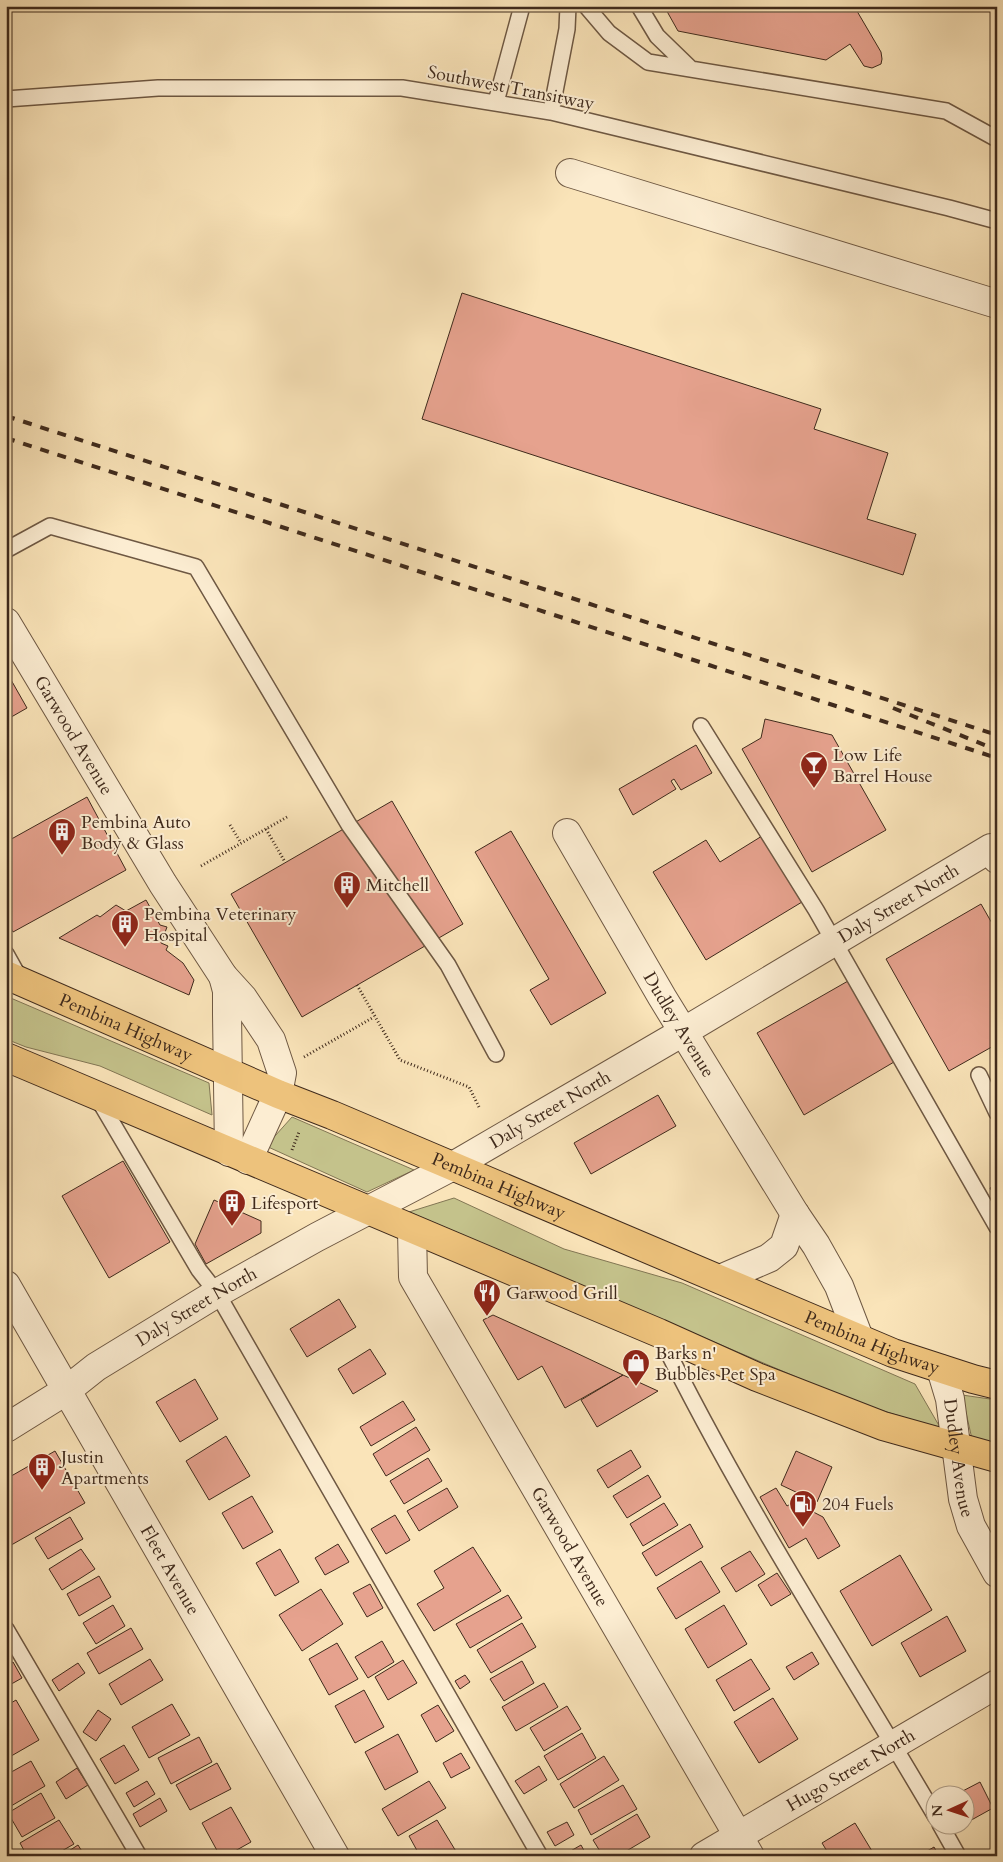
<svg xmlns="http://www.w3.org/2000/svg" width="1003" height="1862" font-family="Cardo,serif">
	<rect width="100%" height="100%" fill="#fae4b9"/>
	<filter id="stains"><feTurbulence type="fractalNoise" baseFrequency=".004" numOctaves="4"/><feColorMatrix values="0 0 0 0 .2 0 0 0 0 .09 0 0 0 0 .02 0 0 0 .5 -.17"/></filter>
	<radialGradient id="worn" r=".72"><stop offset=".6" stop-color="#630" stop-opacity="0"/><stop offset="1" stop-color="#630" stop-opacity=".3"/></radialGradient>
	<path fill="#c4c28b" stroke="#827654" d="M 6,996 L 209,1083 L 212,1115 L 100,1066 L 26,1047 L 6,1039 Z
		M 292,1117 L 414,1170 L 367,1192 L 266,1146 Z
		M 454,1198 L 564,1249 L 682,1283 L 915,1384 L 941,1429 L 855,1402 L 409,1212 Z
		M 962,1395 L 997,1400 L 997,1443 L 972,1439 Z"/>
	<path fill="#e6a28e" stroke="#3f2a1c" d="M 664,6 L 854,6 L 881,52 L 882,59 L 881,64 L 872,68 L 864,66 L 850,44 L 826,60 L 678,31 Z
		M 462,293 L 821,409 L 814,429 L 888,453 L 867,519 L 916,534 L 903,575 L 422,419 Z
		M 6,671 L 27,708 L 6,720 Z
		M 765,719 L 832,735 L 886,830 L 812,872 L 742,749 L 761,738 Z
		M 696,745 L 712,773 L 681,790 L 674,779 L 671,781 L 676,789 L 633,815 L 619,789 Z
		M 87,797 L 126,870 L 13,932 L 6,919 L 6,842 Z
		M 392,801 L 463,924 L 302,1017 L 231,894 Z
		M 511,831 L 606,993 L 551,1025 L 530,990 L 549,979 L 475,852 Z
		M 762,836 L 802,902 L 706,960 L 653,872 L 706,840 L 720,862 Z
		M 146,900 L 160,925 L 167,927 L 161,943 L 168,946 L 166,950 L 183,963 L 194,980 L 189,995 L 59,938 L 97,915 L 100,917 L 116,905 L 126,911 Z
		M 981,904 L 997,932 L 997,1044 L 949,1071 L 886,959 Z
		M 848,981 L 894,1062 L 804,1115 L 757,1033 Z
		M 658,1095 L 676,1126 L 591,1174 L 574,1143 Z
		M 123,1161 L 170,1242 L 109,1278 L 62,1196 Z
		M 997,1184 L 997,1200 L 990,1188 Z
		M 214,1200 L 261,1221 L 261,1233 L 206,1264 L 195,1244 Z
		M 339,1299 L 356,1327 L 307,1357 L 290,1329 Z
		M 493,1315 L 570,1350 L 623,1375 L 565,1408 L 542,1366 L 518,1380 L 483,1320 Z
		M 370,1349 L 386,1374 L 353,1394 L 338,1369 Z
		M 623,1375 L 658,1391 L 597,1427 L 581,1400 Z
		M 195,1379 L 218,1419 L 180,1442 L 156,1402 Z
		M 403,1401 L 415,1420 L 371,1446 L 360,1427 Z
		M 416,1427 L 430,1450 L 386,1476 L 373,1454 Z
		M 226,1436 L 250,1476 L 209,1500 L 186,1461 Z
		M 631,1450 L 641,1467 L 608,1488 L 597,1470 Z
		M 55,1451 L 85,1503 L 6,1548 L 6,1479 Z
		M 796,1451 L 832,1467 L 817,1502 L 781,1485 Z
		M 428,1458 L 442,1481 L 404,1504 L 390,1481 Z
		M 648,1475 L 661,1497 L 627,1518 L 613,1496 Z
		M 447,1488 L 458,1507 L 419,1531 L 407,1511 Z
		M 776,1488 L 787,1506 L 794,1502 L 823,1517 L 840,1546 L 818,1559 L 806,1538 L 789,1548 L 760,1497 Z
		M 252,1496 L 273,1532 L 243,1549 L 222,1513 Z
		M 664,1503 L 678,1525 L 643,1546 L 630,1524 Z
		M 395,1515 L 410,1540 L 386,1554 L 371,1529 Z
		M 70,1517 L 83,1539 L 48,1559 L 35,1538 Z
		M 690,1524 L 703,1547 L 656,1576 L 642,1553 Z
		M 338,1544 L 349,1562 L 325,1575 L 315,1558 Z
		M 473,1547 L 501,1591 L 434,1631 L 417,1604 L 444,1588 L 434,1571 Z
		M 81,1549 L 95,1569 L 62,1590 L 49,1569 Z
		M 280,1549 L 299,1582 L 275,1596 L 256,1563 Z
		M 750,1551 L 765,1574 L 736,1592 L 721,1568 Z
		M 900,1555 L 932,1610 L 872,1646 L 840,1591 Z
		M 701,1561 L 720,1592 L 676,1619 L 657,1588 Z
		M 777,1573 L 791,1594 L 771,1606 L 758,1585 Z
		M 99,1576 L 111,1597 L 79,1616 L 67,1594 Z
		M 370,1584 L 383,1608 L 367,1617 L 353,1593 Z
		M 321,1589 L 343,1624 L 302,1651 L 279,1615 Z
		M 508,1595 L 522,1618 L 470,1648 L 456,1624 Z
		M 113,1605 L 125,1626 L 96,1644 L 83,1623 Z
		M 724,1605 L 747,1644 L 708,1668 L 685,1629 Z
		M 947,1616 L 966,1651 L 920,1677 L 901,1643 Z
		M 522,1623 L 536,1647 L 491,1673 L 477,1650 Z
		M 131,1628 L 143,1649 L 99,1674 L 87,1653 Z
		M 382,1641 L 394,1662 L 368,1678 L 355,1657 Z
		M 337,1643 L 358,1679 L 329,1695 L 309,1659 Z
		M 812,1652 L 819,1664 L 794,1680 L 786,1667 Z
		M 150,1659 L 163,1680 L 121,1705 L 109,1684 Z
		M 751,1659 L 770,1689 L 734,1711 L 716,1680 Z
		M 403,1660 L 417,1683 L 388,1700 L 375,1677 Z
		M 522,1661 L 534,1683 L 504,1701 L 490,1679 Z
		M 13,1662 L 22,1678 L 6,1687 L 6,1666 Z
		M 78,1663 L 85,1673 L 59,1691 L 52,1680 Z
		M 465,1675 L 470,1682 L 460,1689 L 455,1681 Z
		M 544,1683 L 558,1707 L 516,1731 L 502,1707 Z
		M 364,1690 L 384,1727 L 355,1743 L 335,1706 Z
		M 773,1698 L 798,1739 L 759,1763 L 734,1722 Z
		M 16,1700 L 39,1740 L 6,1759 L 6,1706 Z
		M 172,1704 L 190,1735 L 149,1758 L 132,1727 Z
		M 438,1705 L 454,1731 L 436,1742 L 421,1715 Z
		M 567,1706 L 581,1729 L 544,1751 L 530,1728 Z
		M 98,1710 L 111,1719 L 96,1741 L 83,1732 Z
		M 582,1733 L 596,1758 L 558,1780 L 544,1756 Z
		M 398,1734 L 418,1772 L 385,1790 L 365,1752 Z
		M 199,1737 L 212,1762 L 171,1784 L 158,1758 Z
		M 124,1745 L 139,1770 L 115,1784 L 100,1759 Z
		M 461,1753 L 470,1768 L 451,1778 L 443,1763 Z
		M 604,1756 L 619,1780 L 574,1808 L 560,1784 Z
		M 31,1761 L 45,1786 L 6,1809 L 6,1775 Z
		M 217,1763 L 231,1789 L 190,1810 L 176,1785 Z
		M 539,1766 L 547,1780 L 524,1794 L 515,1781 Z
		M 77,1768 L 88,1785 L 66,1799 L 56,1782 Z
		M 147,1781 L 155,1794 L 134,1807 L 126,1793 Z
		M 429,1781 L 446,1808 L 398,1836 L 382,1809 Z
		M 980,1782 L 993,1808 L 966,1823 L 966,1794 L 957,1794 Z
		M 623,1785 L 637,1809 L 591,1835 L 578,1810 Z
		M 41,1793 L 55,1818 L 22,1837 L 8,1813 Z
		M 160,1798 L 167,1811 L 140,1827 L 133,1814 Z
		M 231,1807 L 251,1842 L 226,1856 L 220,1856 L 202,1823 Z
		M 637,1814 L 650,1837 L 618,1856 L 603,1856 L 593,1840 Z
		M 59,1820 L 74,1844 L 53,1856 L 27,1856 L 20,1843 Z
		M 437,1820 L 457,1853 L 453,1856 L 420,1856 L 409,1836 Z
		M 567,1822 L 574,1835 L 555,1846 L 547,1832 Z
		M 855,1823 L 875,1856 L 830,1856 L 822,1843 Z
		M 78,1845 L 85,1856 L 61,1856 Z
		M 581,1845 L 587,1856 L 562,1856 Z
		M 934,1847 L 939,1856 L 919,1856 Z"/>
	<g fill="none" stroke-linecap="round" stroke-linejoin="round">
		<defs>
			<path id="lane" d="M 586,6 L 609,33 L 648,62 L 946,111 L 997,139
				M 639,6 L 657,36 L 690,68
				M 6,99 L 158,88 L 402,88 L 551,112 L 949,208 L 997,221
				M 496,102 L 522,6
				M 551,112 L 567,29 L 568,6
				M 6,550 L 50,526 L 196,567 L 349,825 L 448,965 L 496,1054
				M 701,726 L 816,910 L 997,1227
				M 6,954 L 20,979
				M 979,1075 L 997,1113
				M 97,1097 L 199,1270 L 217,1293 L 540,1856
				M 659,1334 C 741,1501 842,1657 936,1817
				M 6,1629 L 139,1856
				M 940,1824 L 958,1856"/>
			<g id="street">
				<path d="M 570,173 L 997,304"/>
				<path id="s1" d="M 6,622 L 163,884 L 223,976 L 243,998 L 271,1040 L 282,1073 L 278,1094 L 248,1160"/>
				<path id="s2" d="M 567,833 L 662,997 L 795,1214 L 816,1245 L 839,1286 L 859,1338"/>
				<path d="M 223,976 L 227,991 L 227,1014 L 229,1152"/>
				<path id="s3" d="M 412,1230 L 413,1277 L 750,1856"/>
				<path d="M 720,1279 L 769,1258 L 784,1246 L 795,1214"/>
				<path id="s4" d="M 6,1285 L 335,1856"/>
				<path id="s5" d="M 941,1369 L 950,1399 L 963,1499 L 971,1526 L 997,1573"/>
				<path id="s6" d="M 6,1428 L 67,1390 L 96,1367 L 217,1293 L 317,1237 L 453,1166 L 683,1032 L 991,848 L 997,859"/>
				<path id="s7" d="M 704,1856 L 997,1684"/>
			</g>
			<g id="primary">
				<path id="s8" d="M 6,975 L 278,1094 L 332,1115 L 893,1353 L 973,1379 L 997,1385"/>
				<path d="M 6,1057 L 659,1333 L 757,1377 L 883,1426 L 997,1458"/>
			</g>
		</defs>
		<use href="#lane" stroke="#6e5843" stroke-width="18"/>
		<use href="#street" stroke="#6e5843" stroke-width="30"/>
		<use href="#primary" stroke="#3f2a1c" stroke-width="30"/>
		<path stroke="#3f2a1c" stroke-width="3" stroke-dasharray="1 2.5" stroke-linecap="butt" d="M 230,825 L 241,843
			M 266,829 L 285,862
			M 201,866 L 287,817
			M 357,985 L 400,1060 L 469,1087 L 479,1107
			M 304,1057 L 374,1017
			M 292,1150 L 299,1132"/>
		<use href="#lane" stroke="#fcedd2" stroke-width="15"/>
		<use href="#street" stroke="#fcedd2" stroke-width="28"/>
		<use href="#primary" stroke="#edc27c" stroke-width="28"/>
		<path stroke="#3f2a1c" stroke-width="4" stroke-dasharray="9 9" stroke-linecap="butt" d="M 6,416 L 997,735
			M 6,438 L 997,758
			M 893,708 L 997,750"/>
	</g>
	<defs>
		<symbol id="bar-pin" viewBox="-11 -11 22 30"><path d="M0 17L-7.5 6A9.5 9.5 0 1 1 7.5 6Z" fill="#8f2418" stroke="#fcedd2"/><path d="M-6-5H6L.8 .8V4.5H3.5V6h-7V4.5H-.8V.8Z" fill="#fff"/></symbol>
		<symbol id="building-pin" viewBox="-11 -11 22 30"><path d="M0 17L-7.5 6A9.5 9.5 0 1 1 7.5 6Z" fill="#8f2418" stroke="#fcedd2"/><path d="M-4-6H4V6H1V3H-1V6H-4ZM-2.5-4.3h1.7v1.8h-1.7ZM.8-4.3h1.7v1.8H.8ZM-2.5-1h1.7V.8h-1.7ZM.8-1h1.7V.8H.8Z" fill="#fff"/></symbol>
		<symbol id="restaurant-pin" viewBox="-11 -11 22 30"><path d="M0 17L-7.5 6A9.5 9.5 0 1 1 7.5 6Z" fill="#8f2418" stroke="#fcedd2"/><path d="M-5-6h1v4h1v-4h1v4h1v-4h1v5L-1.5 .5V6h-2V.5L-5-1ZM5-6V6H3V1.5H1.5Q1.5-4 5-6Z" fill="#fff"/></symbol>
		<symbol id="shop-pin" viewBox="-11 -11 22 30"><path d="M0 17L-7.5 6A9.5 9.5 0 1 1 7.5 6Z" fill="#8f2418" stroke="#fcedd2"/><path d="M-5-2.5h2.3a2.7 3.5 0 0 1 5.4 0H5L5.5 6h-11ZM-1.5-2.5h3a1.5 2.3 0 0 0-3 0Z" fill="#fff"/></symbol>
		<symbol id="fuel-pin" viewBox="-11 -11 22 30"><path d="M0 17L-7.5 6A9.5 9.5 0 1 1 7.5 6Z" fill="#8f2418" stroke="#fcedd2"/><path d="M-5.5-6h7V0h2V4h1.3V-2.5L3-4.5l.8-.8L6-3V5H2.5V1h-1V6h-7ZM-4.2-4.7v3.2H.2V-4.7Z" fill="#fff"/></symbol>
	</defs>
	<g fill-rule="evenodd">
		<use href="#bar-pin" x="798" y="749" width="32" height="43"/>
		<use href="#building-pin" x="46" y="816" width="32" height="43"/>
		<use href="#building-pin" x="331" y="869" width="32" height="43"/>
		<use href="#building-pin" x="109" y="908" width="32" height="43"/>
		<use href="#building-pin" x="216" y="1187" width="32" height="43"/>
		<use href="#restaurant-pin" x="471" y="1277" width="32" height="43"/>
		<use href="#shop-pin" x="620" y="1347" width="32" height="43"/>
		<use href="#building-pin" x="26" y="1451" width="32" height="43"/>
		<use href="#fuel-pin" x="787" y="1488" width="32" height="43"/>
	</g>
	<g text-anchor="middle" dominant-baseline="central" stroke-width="4" stroke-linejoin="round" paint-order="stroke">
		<g font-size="18" fill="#3f2a1c" stroke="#fcedd2">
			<text transform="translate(511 88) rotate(11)">Southwest Transitway</text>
			<text stroke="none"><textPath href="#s1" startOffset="132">Garwood Avenue</textPath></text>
			<text stroke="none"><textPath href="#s6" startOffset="1036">Daly Street North</textPath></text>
			<text stroke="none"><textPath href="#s2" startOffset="222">Dudley Avenue</textPath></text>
			<text stroke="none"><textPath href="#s8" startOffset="131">Pembina Highway</textPath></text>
			<text stroke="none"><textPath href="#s6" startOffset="631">Daly Street North</textPath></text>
			<text stroke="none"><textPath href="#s8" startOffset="536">Pembina Highway</textPath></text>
			<text stroke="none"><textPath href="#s6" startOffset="226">Daly Street North</textPath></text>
			<text stroke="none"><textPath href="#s8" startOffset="941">Pembina Highway</textPath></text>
			<text stroke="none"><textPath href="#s5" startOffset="91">Dudley Avenue</textPath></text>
			<text stroke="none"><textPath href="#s3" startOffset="359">Garwood Avenue</textPath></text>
			<text stroke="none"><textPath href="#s4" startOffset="329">Fleet Avenue</textPath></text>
			<text stroke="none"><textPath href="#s7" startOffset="170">Hugo Street North</textPath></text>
		</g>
		<g font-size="18" fill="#3f2a1c" stroke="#fcedd2" text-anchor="start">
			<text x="833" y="755">Low Life<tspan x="833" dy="21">Barrel House</tspan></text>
			<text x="81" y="822">Pembina Auto<tspan x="81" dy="21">Body &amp; Glass</tspan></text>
			<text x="366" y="885">Mitchell</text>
			<text x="144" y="914">Pembina Veterinary<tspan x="144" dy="21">Hospital</tspan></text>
			<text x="251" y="1203">Lifesport</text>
			<text x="506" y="1293">Garwood Grill</text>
			<text x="655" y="1353">Barks n'<tspan x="655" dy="21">Bubbles Pet Spa</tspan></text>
			<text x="61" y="1457">Justin<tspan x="61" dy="21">Apartments</tspan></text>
			<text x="822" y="1504">204 Fuels</text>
		</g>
	</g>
	<rect width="1003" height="1862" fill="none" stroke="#fae4b9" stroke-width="25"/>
	<rect x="8" y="8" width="988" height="1847" fill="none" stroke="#3f2a1c" stroke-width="2.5"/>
	<rect x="12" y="12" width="978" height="1837" fill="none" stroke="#3f2a1c"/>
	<g transform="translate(950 1810) rotate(267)"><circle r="24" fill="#fcedd2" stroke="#b09f89"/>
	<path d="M0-4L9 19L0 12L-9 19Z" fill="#8f2418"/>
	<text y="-8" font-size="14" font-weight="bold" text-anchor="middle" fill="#3f2a1c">N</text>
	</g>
	<rect width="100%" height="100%" filter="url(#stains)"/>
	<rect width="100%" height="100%" fill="url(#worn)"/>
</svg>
